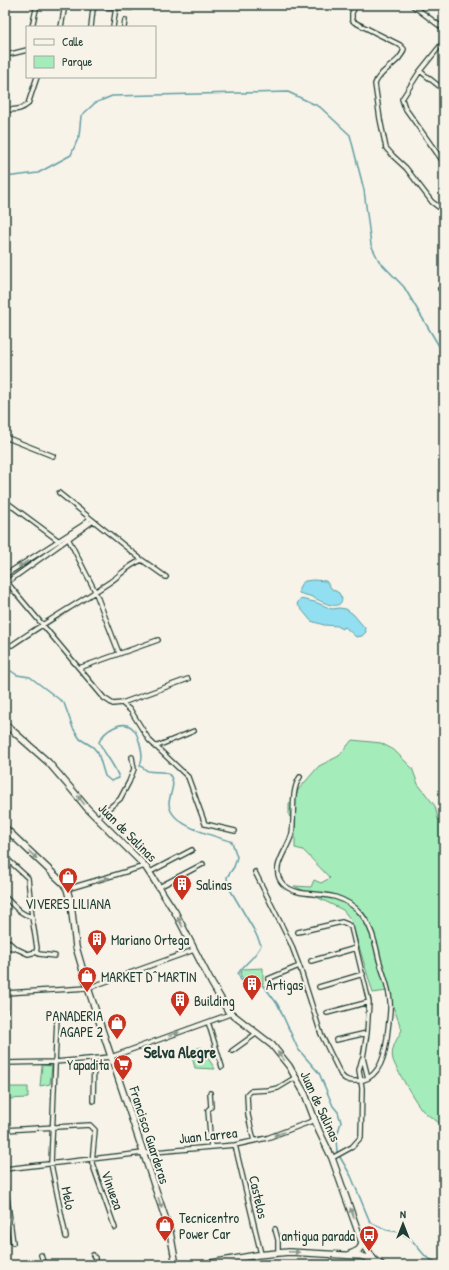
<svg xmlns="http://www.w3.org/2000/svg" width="449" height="1270" font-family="'Patrick Hand',sans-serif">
	<rect width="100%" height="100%" fill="#f7f3e8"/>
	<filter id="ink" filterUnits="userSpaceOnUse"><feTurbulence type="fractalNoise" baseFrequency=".025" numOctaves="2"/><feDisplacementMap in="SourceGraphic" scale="8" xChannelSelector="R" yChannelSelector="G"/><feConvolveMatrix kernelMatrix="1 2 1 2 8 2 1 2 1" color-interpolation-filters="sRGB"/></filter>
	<g filter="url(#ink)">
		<path fill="#a4ecba" stroke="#629477" d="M 352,740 L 381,743 L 394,750 L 412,768 L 418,784 L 435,806 L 438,819 L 444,825 L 444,1129 C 440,1121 430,1118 423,1111 C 417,1105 395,1067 393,1060 C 390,1049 397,1039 402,1030 L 387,991 L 373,993 L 351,920 L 343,910 L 294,886 L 311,887 L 314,880 L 321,883 L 330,878 L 303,850 L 295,848 L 295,822 L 289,816 L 289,803 L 295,800 L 298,790 L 319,766 L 339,756 Z
			M 263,968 L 263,984 L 243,979 L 240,974 L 243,969 Z
			M 201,1047 L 215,1069 L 195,1068 L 191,1053 L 195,1049 Z
			M 42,1065 L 52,1066 L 50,1084 L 40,1086 Z
			M 28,1087 L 28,1098 L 8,1099 L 7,1087 Z"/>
		<path fill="#91dff0" stroke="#639ea5" d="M 313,580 L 326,581 L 332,589 L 339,593 L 342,599 C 340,613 319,600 312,597 C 308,595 304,595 299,593 L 299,589 L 301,584 L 305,581 Z
			M 300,599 L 315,602 L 332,609 L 339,608 L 346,609 L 353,614 L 365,628 L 366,632 L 362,636 L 356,637 L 345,627 L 341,629 L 338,626 L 324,625 L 311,621 L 297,604 Z"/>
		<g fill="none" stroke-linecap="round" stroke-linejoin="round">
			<path stroke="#639ea5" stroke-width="1.5" d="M 5,177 L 38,173 L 71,155 L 79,136 L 81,116 L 95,103 L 112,96 L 288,92 L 320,107 L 350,135 L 364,190 L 371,245 L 379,261 L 404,287 L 439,346 L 444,350
				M 5,667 L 17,675 L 30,677 L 64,703 L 73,728 L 80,739 L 93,747 L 98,753 L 105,776 L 111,781 L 119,778 C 115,765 105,755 99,742 C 104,731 124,717 134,730 C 138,734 142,751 142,756 C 142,759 141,763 140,766 C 143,767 145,770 148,771 C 155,773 166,769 171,777 C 176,785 169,795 169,804 C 171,827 214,835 232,842 L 237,857 L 234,867 L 227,877 L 228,886 L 254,930 L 261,945 C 255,959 245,962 238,974 L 241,980 L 264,986 L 278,1005 L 298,1049 L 319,1073 L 333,1106 L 338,1112 L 341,1122 L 336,1139 L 337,1152 L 351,1176 L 370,1222 L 387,1230 L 399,1232 L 410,1238 L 426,1257 L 441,1265"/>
			<defs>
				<path id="street" d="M 356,5 L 352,13 L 352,20 L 354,22 L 400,45 L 404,49 C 401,63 380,69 375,84 L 380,119 L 386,148 L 393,156 L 406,168 L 432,202 L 444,211
					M 412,5 L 444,29
					M 32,27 L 37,5
					M 61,27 L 65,5
					M 91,27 L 93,9 L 97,6 L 131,8
					M 113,27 L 116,7
					M 124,27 L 125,20
					M 444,41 L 420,71 L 402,99 L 405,108 L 444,163
					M 5,55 L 15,53 L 27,50
					M 420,71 L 444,90
					M 5,110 C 15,109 20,111 28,104 L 37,77
					M 444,287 L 440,289 L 444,294
					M 5,437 L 53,456
					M 59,493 L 142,560 L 166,577
					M 5,501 L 59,541
					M 68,538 L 95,591 L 119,653
					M 5,575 L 83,525 L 90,518
					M 5,580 L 104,698 L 113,704 L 122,703 L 131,711 L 149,740 L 188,777 L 205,824 L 235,831
					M 6,583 L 93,521
					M 12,645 C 44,623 77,604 110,582 C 122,574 127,566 142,560
					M 79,668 L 158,640
					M 122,703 L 188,679
					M 155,747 L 194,731
					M 97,818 L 120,799 L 129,782 L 134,769 L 132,757
					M 5,857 L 28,878 L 32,917
					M 150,872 L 192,850
					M 255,872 L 291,944 L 300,968 L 321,1034 L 341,1075 C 346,1081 350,1081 357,1081 C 379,1080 385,1056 387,1038 C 388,1026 391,1013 390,1001 C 389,988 384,976 380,963 C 378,957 377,949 375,943 C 369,920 358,904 335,897 C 319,892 296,897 283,884 C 268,868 289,849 292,833 C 295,817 290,791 300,777
					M 159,887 L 203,864
					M 67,889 L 145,866
					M 5,897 C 14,905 19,914 32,917 L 37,948 L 36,952 L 28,954 L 15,948 L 5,947
					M 298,932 L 342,922 L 347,924 L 351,927 L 369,1002 L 367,1033 L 363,1058 L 368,1078
					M 5,939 L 14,947
					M 36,952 L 39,954 L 55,956
					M 311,961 L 356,948
					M 268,979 L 299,966
					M 319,987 L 363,974
					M 5,993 L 88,988 L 194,950
					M 5,1000 L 6,1011
					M 327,1013 L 369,1002
					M 57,1017 L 51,1164 L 66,1237
					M 209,1025 L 222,1067
					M 336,1040 L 367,1033
					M 232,1051 L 257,1033
					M 5,1063 L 55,1062 L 111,1057 L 230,1014
					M 210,1093 L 211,1107 L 208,1110 L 211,1147
					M 93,1101 L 94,1059
					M 5,1130 L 90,1125 L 95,1130 L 92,1163 L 115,1228
					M 254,1141 L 248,1115 L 247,1094 L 250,1091 L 268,1090 L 278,1088 L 296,1077
					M 235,1145 L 261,1254
					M 332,1158 L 352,1147 L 361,1137 L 362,1088 L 359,1070 L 362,1059
					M 5,1169 L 143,1153 L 235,1145 L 267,1138 L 315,1120
					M 5,1182 L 13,1243
					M 275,1229 L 278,1240 L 278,1252
					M 41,1255 L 44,1265
					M 93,1255 L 95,1258 L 95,1265
					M 125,1265 L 125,1264"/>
				<path id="secondary" d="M 5,724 L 48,762 L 73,791 L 87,808 L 145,866 L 175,912 L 211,982 L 228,1011 L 272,1045 L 289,1066 L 305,1094 L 319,1131 L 332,1158 L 361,1240 L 374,1260
					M 5,828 L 63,883 L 67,889 L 71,904 L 76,947 L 88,988 L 170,1232 L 176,1265
					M 350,1254 C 358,1251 362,1249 362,1241
					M 200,1265 L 257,1255 L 289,1252 L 361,1256 L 374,1260 L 382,1265"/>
			</defs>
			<use href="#street" stroke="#1f3d34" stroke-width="6"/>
			<use href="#secondary" stroke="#1f3d34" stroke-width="8"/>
			<use href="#street" stroke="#f7f3e8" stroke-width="3.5"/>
			<use href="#secondary" stroke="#f7f3e8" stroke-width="5.5"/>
		</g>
		<defs><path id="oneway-solid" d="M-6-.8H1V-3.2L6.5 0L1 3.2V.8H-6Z"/></defs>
		<g fill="#8b988e">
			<use href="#oneway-solid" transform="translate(23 564) rotate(147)"/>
			<use href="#oneway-solid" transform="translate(81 800) rotate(-128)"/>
			<use href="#oneway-solid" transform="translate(33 855) rotate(43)"/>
			<use href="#oneway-solid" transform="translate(104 879) rotate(-16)"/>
			<use href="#oneway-solid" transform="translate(180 922) rotate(-117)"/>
			<use href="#oneway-solid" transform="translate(174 1034) rotate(-20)"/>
			<use href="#oneway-solid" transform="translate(281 1056) rotate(-129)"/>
			<use href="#oneway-solid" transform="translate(279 1134) rotate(159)"/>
			<use href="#oneway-solid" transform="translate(160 1203) rotate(72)"/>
			<use href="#oneway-solid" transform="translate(352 1213) rotate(-110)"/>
			<use href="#oneway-solid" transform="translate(294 1252) rotate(3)"/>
		</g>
	</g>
	<defs>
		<symbol id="shop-pin" viewBox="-11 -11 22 30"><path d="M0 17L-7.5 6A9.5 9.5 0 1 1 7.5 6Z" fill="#c8321e" stroke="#f7f3e8"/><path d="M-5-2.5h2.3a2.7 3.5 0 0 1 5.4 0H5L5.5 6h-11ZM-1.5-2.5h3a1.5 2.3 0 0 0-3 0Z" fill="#fff"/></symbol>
		<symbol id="building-pin" viewBox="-11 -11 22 30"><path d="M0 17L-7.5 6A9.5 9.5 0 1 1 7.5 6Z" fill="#c8321e" stroke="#f7f3e8"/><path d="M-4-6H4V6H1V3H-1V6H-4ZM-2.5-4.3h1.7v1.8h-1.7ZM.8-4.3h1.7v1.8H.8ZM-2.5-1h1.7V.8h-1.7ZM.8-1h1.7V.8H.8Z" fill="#fff"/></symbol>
		<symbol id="supermarket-pin" viewBox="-11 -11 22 30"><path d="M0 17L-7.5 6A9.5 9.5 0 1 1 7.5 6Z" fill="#c8321e" stroke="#f7f3e8"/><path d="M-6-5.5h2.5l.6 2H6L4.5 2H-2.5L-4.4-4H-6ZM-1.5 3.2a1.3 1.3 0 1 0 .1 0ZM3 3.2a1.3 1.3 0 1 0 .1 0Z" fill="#fff"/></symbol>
		<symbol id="bus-pin" viewBox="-11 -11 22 30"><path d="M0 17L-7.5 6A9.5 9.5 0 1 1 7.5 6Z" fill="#c8321e" stroke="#f7f3e8"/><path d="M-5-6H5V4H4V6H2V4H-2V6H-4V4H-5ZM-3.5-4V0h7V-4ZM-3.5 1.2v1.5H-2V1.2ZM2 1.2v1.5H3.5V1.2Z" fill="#fff"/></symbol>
	</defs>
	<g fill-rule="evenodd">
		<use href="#shop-pin" x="57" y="866" width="22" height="30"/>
		<use href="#building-pin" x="171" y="873" width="22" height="30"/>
		<use href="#building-pin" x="86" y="928" width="22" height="30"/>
		<use href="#shop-pin" x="76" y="965" width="22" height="30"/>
		<use href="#building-pin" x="241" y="973" width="22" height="30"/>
		<use href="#building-pin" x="169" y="989" width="22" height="30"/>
		<use href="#shop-pin" x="106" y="1012" width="22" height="30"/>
		<use href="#supermarket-pin" x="112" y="1053" width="22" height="30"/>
		<use href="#shop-pin" x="154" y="1214" width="22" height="30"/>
		<use href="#bus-pin" x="358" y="1224" width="22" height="30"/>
	</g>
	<g text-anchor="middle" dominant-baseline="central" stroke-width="4" stroke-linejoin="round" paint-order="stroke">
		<g font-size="14" fill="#1f3d34" stroke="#f7f3e8">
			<text transform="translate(128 832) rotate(45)">Juan de Salinas</text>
			<text transform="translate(321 1106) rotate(65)">Juan de Salinas</text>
			<text transform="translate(150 1135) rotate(72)">Francisco Guarderas</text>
			<text transform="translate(208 1135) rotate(-6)">Juan Larrea</text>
			<text transform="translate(113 1190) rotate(70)">Vinueza</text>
			<text transform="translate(259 1197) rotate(77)">Castelos</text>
			<text transform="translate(69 1198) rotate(78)">Melo</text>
		</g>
		<g font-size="14" fill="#1f3d34" stroke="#f7f3e8" text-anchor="start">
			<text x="196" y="884">Salinas</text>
			<text x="68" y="903" text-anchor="middle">VIVERES LILIANA</text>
			<text x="111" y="939">Mariano Ortega</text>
			<text x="101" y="976">MARKET D^MARTIN</text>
			<text x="266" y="984">Artigas</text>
			<text x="194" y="1000">Building</text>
			<text x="103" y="1015" text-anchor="end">PANADERIA<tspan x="103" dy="16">AGAPE 2</tspan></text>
			<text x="109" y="1064" text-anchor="end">Yapadita</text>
			<text x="179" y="1217">Tecnicentro<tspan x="179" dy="16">Power Car</tspan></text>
			<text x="355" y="1235" text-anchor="end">antigua parada</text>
		</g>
		<g font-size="16" font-weight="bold" fill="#1f3d34" stroke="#f7f3e8">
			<text x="180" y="1052">Selva Alegre</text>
		</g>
	</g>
	<rect width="449" height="1270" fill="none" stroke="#f7f3e8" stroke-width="20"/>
	<rect x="10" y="10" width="429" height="1250" fill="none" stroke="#1f3d34" stroke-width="1.5" filter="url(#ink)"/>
	<rect x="26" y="26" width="130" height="52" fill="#f7f3e8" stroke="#a1aaa0"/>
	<rect x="34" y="39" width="20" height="6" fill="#f7f3e8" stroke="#a1aaa0"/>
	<text x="62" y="46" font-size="12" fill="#1f3d34">Calle</text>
	<rect x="34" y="56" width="20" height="12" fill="#a4ecba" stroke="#a1aaa0"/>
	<text x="62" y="66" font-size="12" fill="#1f3d34">Parque</text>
	<g transform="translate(403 1224)" stroke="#f7f3e8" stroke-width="3" paint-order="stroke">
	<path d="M0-3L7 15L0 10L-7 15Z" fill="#1f3d34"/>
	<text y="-6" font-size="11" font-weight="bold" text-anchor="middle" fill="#1f3d34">N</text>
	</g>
</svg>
